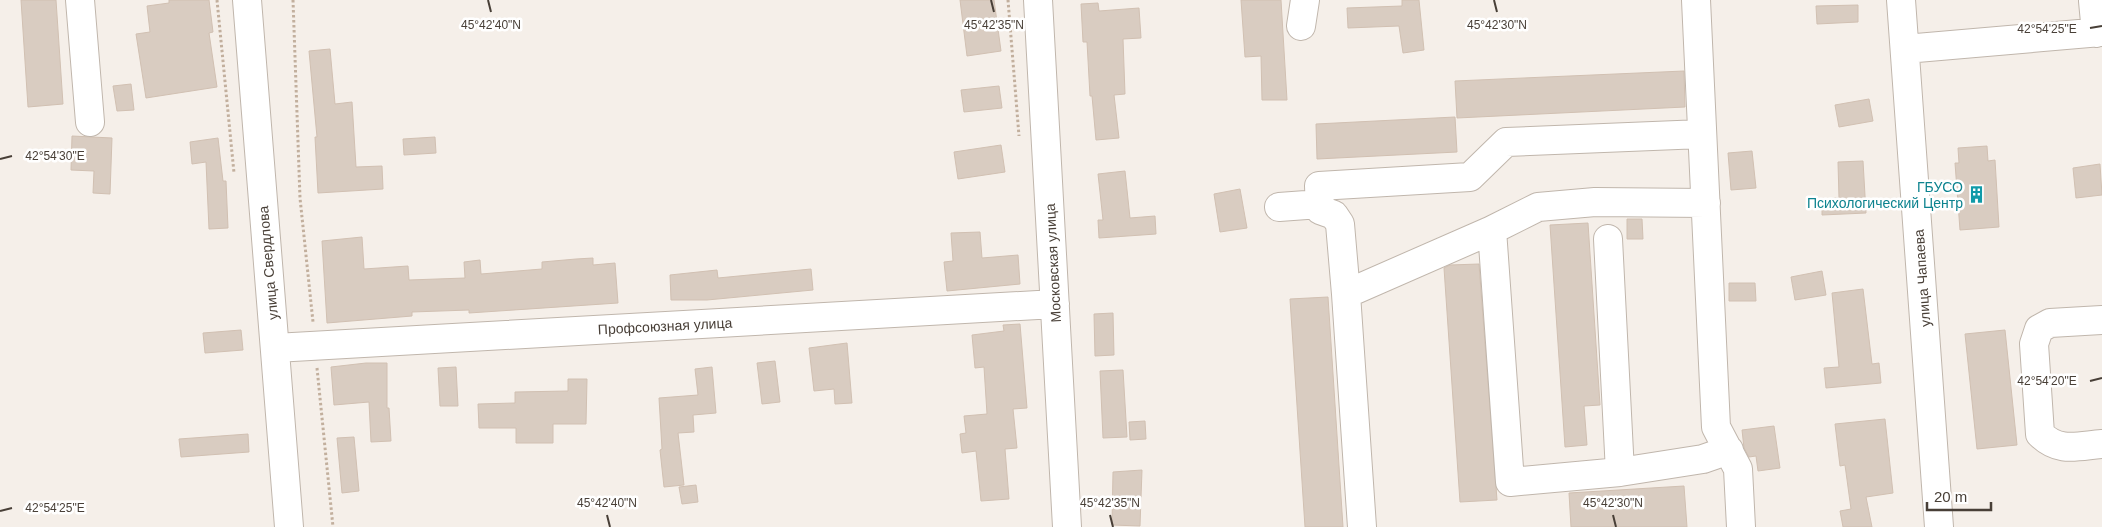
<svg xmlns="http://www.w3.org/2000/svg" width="2102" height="527" font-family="Arial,sans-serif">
	<rect width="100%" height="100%" fill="#f5efe9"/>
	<path fill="#d9ccc1" stroke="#d1c0b2" d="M 21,0 L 56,0 L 63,104 L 28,107 Z
		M 169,0 L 209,0 L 213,32 L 209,33 L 217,87 L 146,98 L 136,34 L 150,32 L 147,6 L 169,3 Z
		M 960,0 L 994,0 L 1001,51 L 967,56 Z
		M 1241,0 L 1281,0 L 1287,100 L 1262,100 L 1261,56 L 1245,57 Z
		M 1402,0 L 1419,0 L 1424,50 L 1403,53 L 1399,26 L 1348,28 L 1347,8 L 1402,6 Z
		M 1098,3 L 1099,11 L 1139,8 L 1141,38 L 1123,39 L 1125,94 L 1114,95 L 1119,138 L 1096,140 L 1092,96 L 1090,96 L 1087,42 L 1083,42 L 1081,4 Z
		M 1858,5 L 1858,22 L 1817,24 L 1816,6 Z
		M 330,49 L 335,104 L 352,102 L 356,167 L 382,166 L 383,189 L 318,193 L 315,137 L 317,137 L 309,51 Z
		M 1684,71 L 1685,107 L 1457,118 L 1455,81 Z
		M 131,84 L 134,110 L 117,111 L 113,86 Z
		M 999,86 L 1002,108 L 964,112 L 961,90 Z
		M 1869,99 L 1873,121 L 1839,127 L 1835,105 Z
		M 1455,117 L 1457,152 L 1317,159 L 1316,124 Z
		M 72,136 L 112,138 L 110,194 L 93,193 L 94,171 L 71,170 Z
		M 435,137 L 436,153 L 404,155 L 403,139 Z
		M 218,138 L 223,181 L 226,181 L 228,228 L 209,229 L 206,162 L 192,164 L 190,142 Z
		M 1001,145 L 1005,172 L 958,179 L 954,152 Z
		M 1987,146 L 1988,161 L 1995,160 L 1999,227 L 1960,230 L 1955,163 L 1959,163 L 1958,148 Z
		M 1752,151 L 1756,188 L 1731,190 L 1728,153 Z
		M 1863,161 L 1866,213 L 1822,215 L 1822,199 L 1839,198 L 1838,162 Z
		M 2100,164 L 2102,195 L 2076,198 L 2073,168 Z
		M 1125,171 L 1130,218 L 1155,216 L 1156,234 L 1099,238 L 1098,220 L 1103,220 L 1098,174 Z
		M 1240,189 L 1247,228 L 1220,232 L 1214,194 Z
		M 1627,219 L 1642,219 L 1643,239 L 1627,239 Z
		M 1588,223 L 1600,405 L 1584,406 L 1587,445 L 1565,447 L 1550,225 Z
		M 980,232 L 982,258 L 1018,255 L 1020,284 L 947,291 L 944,262 L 953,261 L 951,233 Z
		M 362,237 L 364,269 L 408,266 L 409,280 L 465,278 L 464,262 L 480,260 L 481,274 L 542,269 L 542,262 L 576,259 L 593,258 L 593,265 L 615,263 L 618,303 L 469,313 L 469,310 L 412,312 L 412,316 L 327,323 L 322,241 Z
		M 1479,264 L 1497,500 L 1460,502 L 1444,268 L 1450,265 Z
		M 811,269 L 813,290 L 707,300 L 671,300 L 670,275 L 717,270 L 718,278 Z
		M 1822,271 L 1826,295 L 1795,300 L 1791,277 Z
		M 1729,283 L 1755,283 L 1756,301 L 1729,301 Z
		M 1863,289 L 1872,364 L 1879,363 L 1881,383 L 1826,388 L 1824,368 L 1839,367 L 1832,293 Z
		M 1328,297 L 1343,527 L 1305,527 L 1290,299 Z
		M 1113,313 L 1114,355 L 1095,356 L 1094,314 Z
		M 1020,324 L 1027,408 L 1013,409 L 1017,448 L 1005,449 L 1009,499 L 981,501 L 976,451 L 962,453 L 960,434 L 966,433 L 964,416 L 987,414 L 984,367 L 975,368 L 972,335 L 1004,331 L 1003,325 Z
		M 241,330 L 243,350 L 205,353 L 203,333 Z
		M 2005,330 L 2017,445 L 1977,449 L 1965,334 Z
		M 847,343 L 852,403 L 835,404 L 834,389 L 814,391 L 809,348 Z
		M 775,361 L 780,402 L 762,404 L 757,363 Z
		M 366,363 L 387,363 L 387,408 L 389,408 L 391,441 L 371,442 L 369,402 L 334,405 L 331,367 Z
		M 456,367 L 458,406 L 440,406 L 438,368 Z
		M 712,367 L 716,413 L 693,415 L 694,432 L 678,433 L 684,485 L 664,487 L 660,450 L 662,449 L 659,398 L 698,395 L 695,369 Z
		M 1123,370 L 1127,437 L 1103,438 L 1100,371 Z
		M 568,379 L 587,379 L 586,424 L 553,424 L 553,443 L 516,443 L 516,428 L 479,428 L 478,404 L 515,403 L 515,392 L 568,391 Z
		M 1885,419 L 1893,493 L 1866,497 L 1872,527 L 1843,527 L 1840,511 L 1851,509 L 1845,465 L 1840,466 L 1835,424 Z
		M 1145,421 L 1146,439 L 1130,440 L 1129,422 Z
		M 1774,426 L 1780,468 L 1758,471 L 1756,456 L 1749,457 L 1744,448 L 1742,430 Z
		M 248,434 L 249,452 L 181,457 L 179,439 Z
		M 354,437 L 359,491 L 342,493 L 337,438 Z
		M 1142,470 L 1140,526 L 1112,525 L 1113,472 Z
		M 696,485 L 698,502 L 682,504 L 679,487 Z
		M 1684,486 L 1687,527 L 1571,527 L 1569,493 Z"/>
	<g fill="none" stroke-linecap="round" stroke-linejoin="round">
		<defs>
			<path id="minor" d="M 80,0 L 90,122
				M 247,0 L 289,527
				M 1038,0 L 1067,527
				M 1696,0 L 1716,427 L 1738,469 L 1741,527
				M 1901,0 L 1939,527
				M 2093,1 L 2096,33
				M 1301,26 L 1305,0
				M 1905,49 L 2102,32
				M 1279,207 L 1320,204
				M 1492,230 L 1538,207 L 1595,202 L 1706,203
				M 1346,294 L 1340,224 L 1334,215 L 1320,210 L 1319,186 L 1470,177 L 1506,142 L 1702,134
				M 2102,320 L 2050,323 L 2039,329 L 2034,344 L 2040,434 C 2059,453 2077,446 2102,444
				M 275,348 L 1055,304
				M 1620,472 L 1703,459 L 1729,450
				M 1362,527 L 1346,294 L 1492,230 L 1510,482 L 1620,472 L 1608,239"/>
		</defs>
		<use href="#minor" stroke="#c0b6ac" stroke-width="30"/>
		<path stroke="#c2af9d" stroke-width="3" stroke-dasharray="2.5 2.5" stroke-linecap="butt" d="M 217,0 L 234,173
			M 293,0 L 300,198 L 313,322
			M 1008,0 L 1019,136
			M 317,368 L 333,527"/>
		<use href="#minor" stroke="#fff" stroke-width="28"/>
	</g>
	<path fill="none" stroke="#483f37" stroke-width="2" d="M 488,0 L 491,12M 991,0 L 994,12M 1494,0 L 1497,12M 2090,28 L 2102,26M 0,159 L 12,156M 2090,381 L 2102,378M 0,511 L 12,508M 607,515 L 610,527M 1110,515 L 1113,527M 1613,515 L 1616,527"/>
	<defs>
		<symbol id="building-bare" viewBox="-9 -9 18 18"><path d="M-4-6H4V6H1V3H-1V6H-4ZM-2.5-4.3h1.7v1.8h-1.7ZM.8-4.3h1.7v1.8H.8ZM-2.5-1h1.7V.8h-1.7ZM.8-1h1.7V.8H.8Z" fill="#0f9aa8" stroke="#fff" stroke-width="2.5" paint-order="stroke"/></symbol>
	</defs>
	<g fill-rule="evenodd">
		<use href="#building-bare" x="1964" y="182" width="25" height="25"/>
	</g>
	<g text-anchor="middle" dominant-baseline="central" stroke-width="5" stroke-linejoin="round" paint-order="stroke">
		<g font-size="14" fill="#0d838f" stroke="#fff" text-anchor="end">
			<text x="1963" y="187">ГБУСО<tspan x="1963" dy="16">Психологический Центр</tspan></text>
		</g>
		<g font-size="14" fill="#483f37" stroke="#fff">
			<text transform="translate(268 263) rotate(-95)">улица Свердлова</text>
			<text transform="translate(1053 263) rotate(-93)">Московская улица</text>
			<text transform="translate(1922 278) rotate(-94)">улица Чапаева</text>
			<text transform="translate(665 326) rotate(-3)">Профсоюзная улица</text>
		</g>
	</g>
	<g font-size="12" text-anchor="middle" fill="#483f37" stroke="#fff" stroke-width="5" stroke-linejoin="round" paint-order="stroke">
		<text x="491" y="29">45°42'40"N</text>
		<text x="994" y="29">45°42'35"N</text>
		<text x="1497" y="29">45°42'30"N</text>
		<text x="2047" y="33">42°54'25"E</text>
		<text x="55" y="160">42°54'30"E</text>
		<text x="2047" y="385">42°54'20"E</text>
		<text x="607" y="507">45°42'40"N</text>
		<text x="1110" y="507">45°42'35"N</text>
		<text x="1613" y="507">45°42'30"N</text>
		<text x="55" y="512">42°54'25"E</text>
	</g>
	<path d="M1927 502v8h64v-8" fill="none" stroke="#483f37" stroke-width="2.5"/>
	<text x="1934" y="502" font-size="15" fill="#483f37" stroke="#ffffff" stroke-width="4" paint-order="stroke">20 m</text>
</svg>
